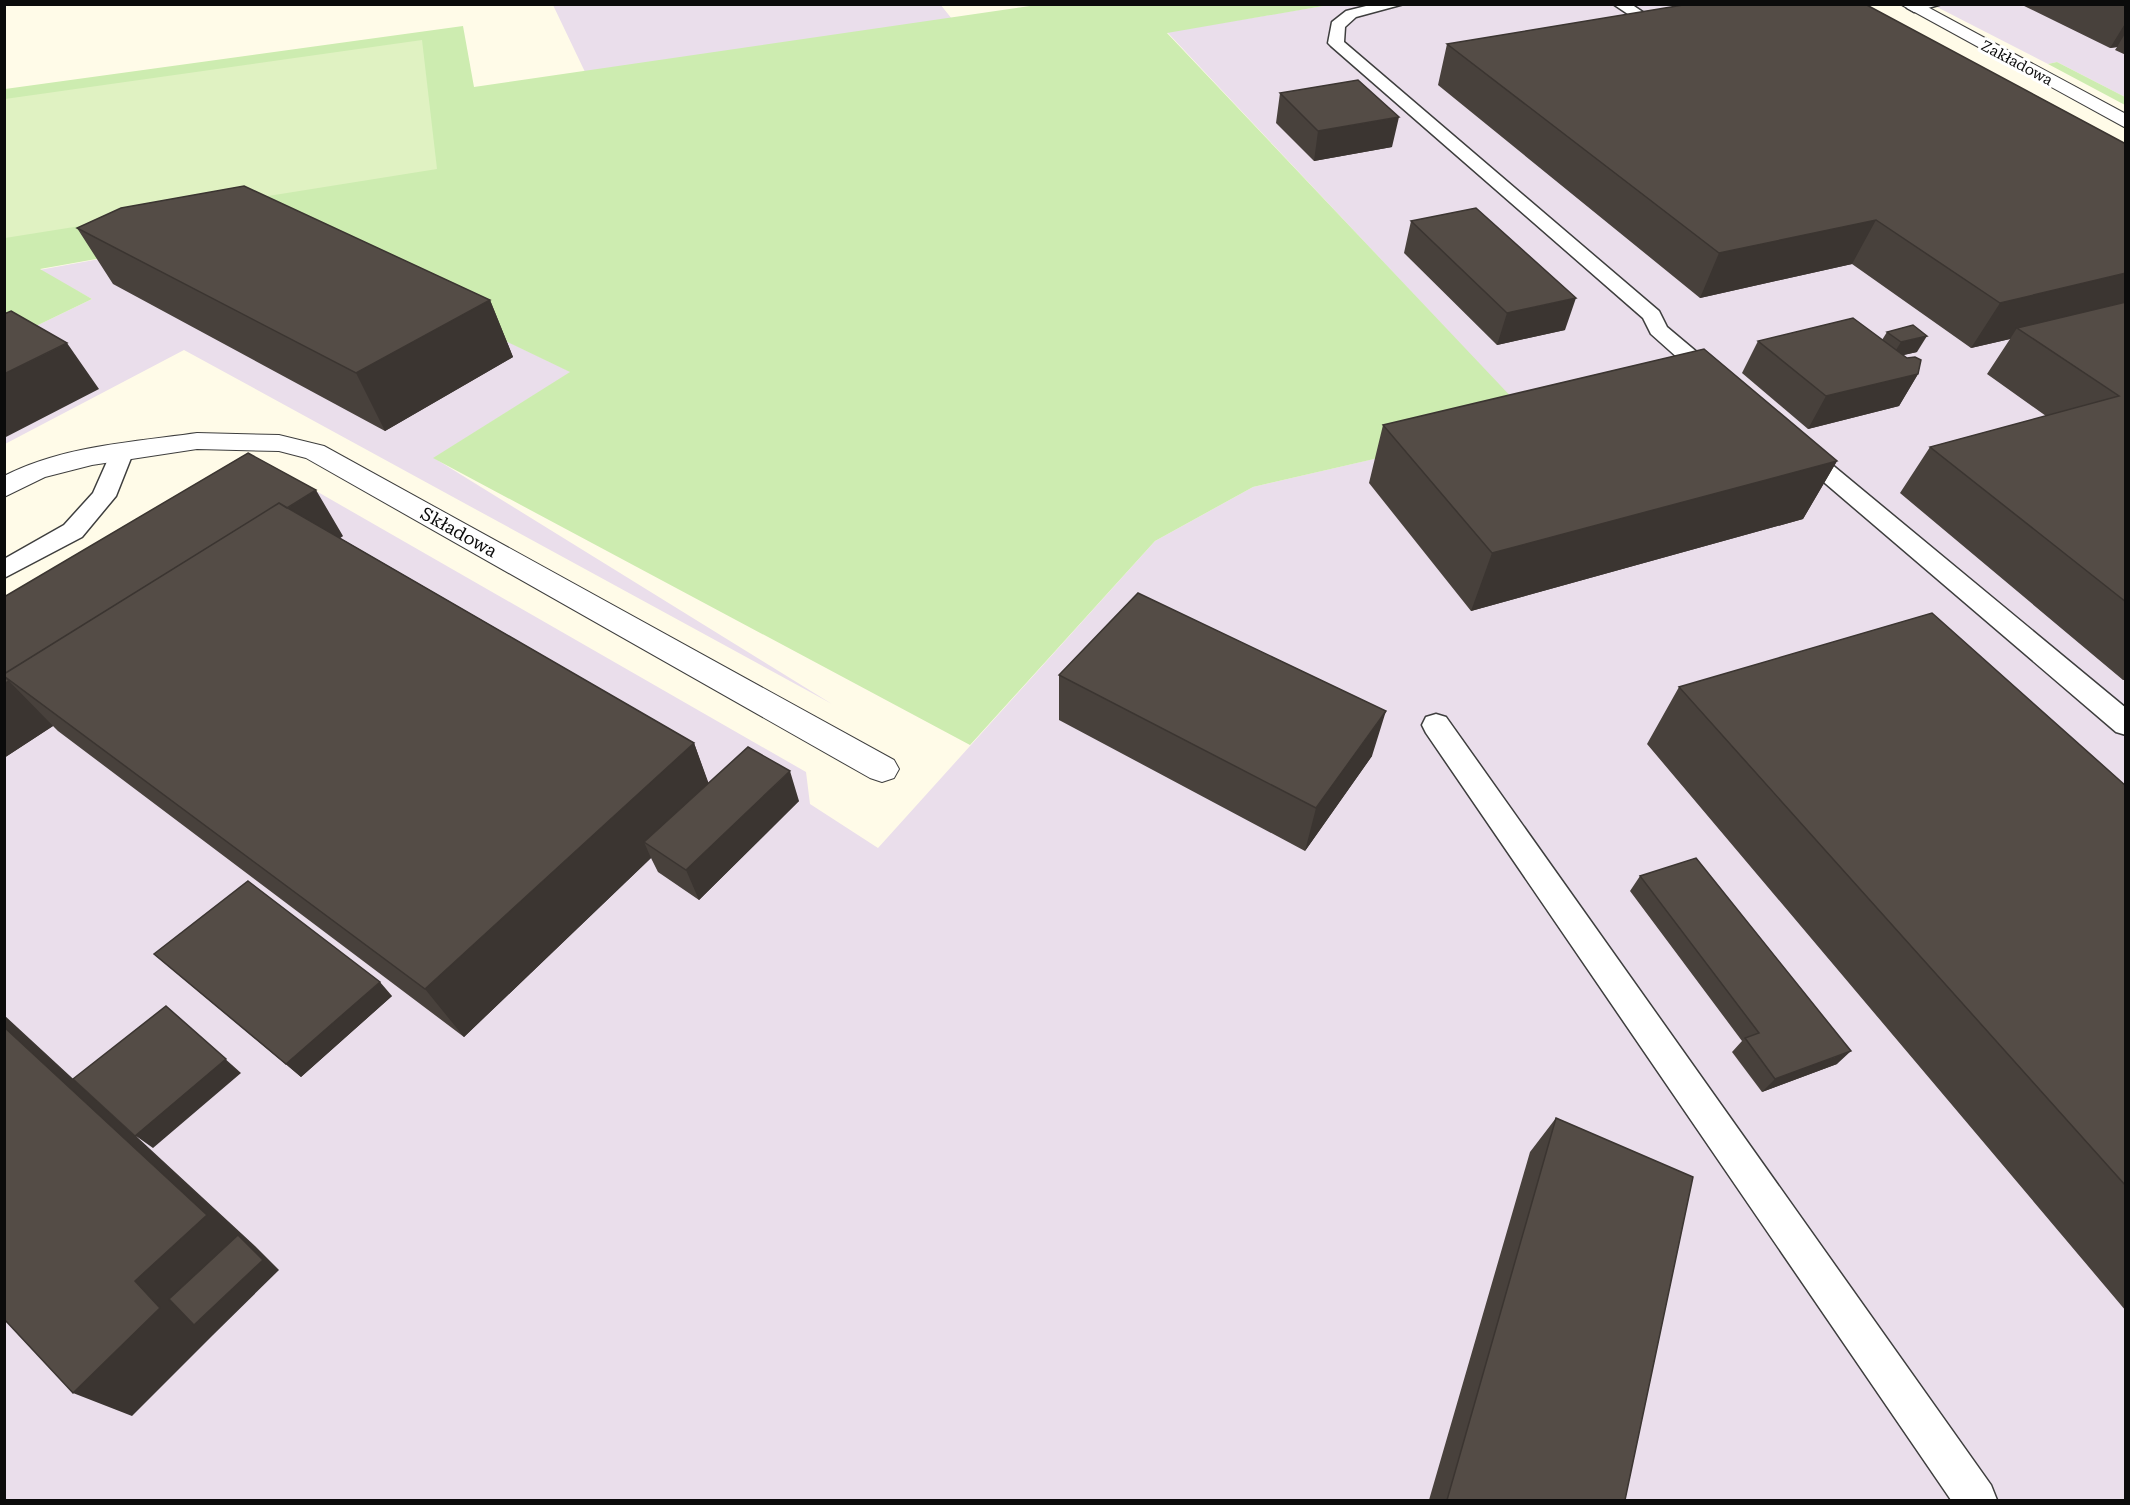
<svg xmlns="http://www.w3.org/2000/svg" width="2130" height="1505" font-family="'Roboto Serif',serif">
	<rect width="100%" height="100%" fill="#fffbe8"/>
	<path fill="#eadeeb" d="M 940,4 L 952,19 L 585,72 L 553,5 Z
		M 1329,5 L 1854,5 L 2125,156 L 2125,1500 L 5,1500 L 5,632 L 276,468 L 806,772 L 810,804 L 878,848 L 1155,541 L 1253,487 L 1534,422 L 1167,32 Z
		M 1933,5 L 2125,5 L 2125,97 L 2057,62 L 2048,64 Z
		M 270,228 L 571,372 L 434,458 L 832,704 L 184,350 L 5,444 L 5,341 L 92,299 L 39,270 Z"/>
	<path fill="#cdecb0" d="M 1037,5 L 1329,5 L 1167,33 L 1535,422 L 1253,487 L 1155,541 L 970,745 L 433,458 L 570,372 L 270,228 L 40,269 L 92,299 L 5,341 L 5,89 L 463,26 L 474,87 Z
		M 2057,62 L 2125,97 L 2125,105 L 2048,64 Z"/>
	<path fill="#e0f2c2" d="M 422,40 L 437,169 L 5,238 L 5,99 Z"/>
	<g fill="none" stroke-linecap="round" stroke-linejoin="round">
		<defs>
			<path id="service" d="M 1374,4 L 1404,4 L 1356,17 L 1345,27 L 1344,42 L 1659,311 L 1667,327 L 1723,374 L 1726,379 L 1723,384 L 1707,384 L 1651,334 L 1643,318 L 1331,46 L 1328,43 L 1332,22 L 1346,11 Z
				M 1613,4 L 1631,4 L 1675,34 L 1672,37 L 1662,37 Z
				M 1910,4 L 1942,4 L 1914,12 L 1907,8 Z
				M 1799,442 L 1807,444 L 2126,708 L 2126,735 L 2116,732 L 1791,454 L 1788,449 L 1791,444 Z
				M 121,446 L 129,448 L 133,453 L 116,496 L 82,537 L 4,578 L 4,559 L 64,525 L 93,493 L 113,448 Z
				M 1436,714 L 1446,717 L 1991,1485 L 1997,1500 L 1951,1500 L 1426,733 L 1422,725 L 1426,717 Z"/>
			<path id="minor" d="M 1900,4 L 1922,4 L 2126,114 L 2126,128 Z
				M 197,433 L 279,435 L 324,446 L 894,760 L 899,769 L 894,778 L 882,782 L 870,778 L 306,458 L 279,451 L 197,449 L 92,465 L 45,477 L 4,497 L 4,476 C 62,446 133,442 197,433 Z"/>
		</defs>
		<use href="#service" stroke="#3e3e3e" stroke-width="3"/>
		<use href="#minor" stroke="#3e3e3e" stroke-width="2"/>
		<use href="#service" fill="#fff" fill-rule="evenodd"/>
		<use href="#minor" fill="#fff" fill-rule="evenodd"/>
	</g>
	<path fill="#48413c" d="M 2020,4 L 2126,4 L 2126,55 L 2115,50 L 2117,47 L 2110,48 Z
		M 1447,44 L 2126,144 L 2126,680 L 2123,680 L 1900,493 L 1930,447 L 2046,416 L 1987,374 L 2010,339 L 1971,348 L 1852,264 L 1700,298 L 1438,85 Z
		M 1280,93 L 1392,147 L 1314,161 L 1276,123 Z
		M 1411,221 L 1565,330 L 1497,345 L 1404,253 Z
		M 77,228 L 490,300 L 513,357 L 385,431 L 113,284 Z
		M 1887,332 L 1917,352 L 1903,355 L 1918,374 L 1899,406 L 1808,429 L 1742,373 L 1758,341 L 1882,340 Z
		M 1383,425 L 1837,461 L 1803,519 L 1471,611 L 1369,483 Z
		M 343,536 L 340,538 L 694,743 L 708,783 L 799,801 L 699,900 L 658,872 L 651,858 L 464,1037 L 58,731 L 53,726 L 4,758 L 4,597 Z
		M 1059,675 L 1372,756 L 1305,851 L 1059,720 Z
		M 1679,687 L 2126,786 L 2126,1311 L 1647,744 Z
		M 1640,876 L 1837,1064 L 1762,1092 L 1732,1052 L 1742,1041 L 1630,891 Z
		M 154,954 L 392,996 L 301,1077 Z
		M 1556,1118 L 1625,1500 L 1429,1500 L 1530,1152 Z"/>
	<path fill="#3b3531" d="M 2126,22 L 2126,32 L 2117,47 L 2110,48 Z
		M 1399,117 L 1392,147 L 1314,161 L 1318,131 Z
		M 1876,220 L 1852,264 L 1700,298 L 1719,253 Z
		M 2126,273 L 2126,311 L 2017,328 L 2010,339 L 1971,348 L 2000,303 Z
		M 1576,298 L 1565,330 L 1497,345 L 1507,313 Z
		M 490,300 L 513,357 L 385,431 L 356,373 Z
		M 1927,336 L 1917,352 L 1891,358 L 1901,342 Z
		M 67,343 L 99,389 L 4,438 L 4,374 Z
		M 1918,374 L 1899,406 L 1808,429 L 1826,396 Z
		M 1837,461 L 1803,519 L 1471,611 L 1492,553 Z
		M 316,490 L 343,536 L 63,720 L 11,681 Z
		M 9,681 L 53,726 L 4,758 L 4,684 Z
		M 1386,711 L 1372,756 L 1305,851 L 1316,808 Z
		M 694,743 L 714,798 L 644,842 L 651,858 L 464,1037 L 425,989 Z
		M 790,771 L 799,801 L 699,900 L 686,870 Z
		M 380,982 L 392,996 L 301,1077 L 286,1064 Z
		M 166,1006 L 241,1073 L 153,1148 L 136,1136 L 255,1246 L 279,1270 L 213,1335 L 132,1416 L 73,1393 L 135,1281 L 4,1027 L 4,1015 L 135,1136 Z
		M 1851,1051 L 1837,1064 L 1762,1092 L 1775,1079 Z"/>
	<path fill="#544c46" stroke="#3b3531" stroke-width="1.5" d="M 1689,4 L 1865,4 L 2126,144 L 2126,273 L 2000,303 L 1876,220 L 1719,253 L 1447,44 Z
		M 1358,80 L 1399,117 L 1318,131 L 1280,93 Z
		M 244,186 L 490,300 L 356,373 L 77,228 L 121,208 Z
		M 1476,208 L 1576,298 L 1507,313 L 1411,221 Z
		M 2126,302 L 2126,602 L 1930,447 L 2119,396 L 2017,328 Z
		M 11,311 L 67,343 L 4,374 L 4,314 Z
		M 1853,318 L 1907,358 L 1915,357 L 1921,360 L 1918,374 L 1826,396 L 1758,341 Z
		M 1913,325 L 1927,336 L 1901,342 L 1887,332 Z
		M 1704,349 L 1837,461 L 1492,553 L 1383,425 Z
		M 248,453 L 316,490 L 287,508 L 279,503 L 4,674 L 4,597 Z
		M 279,503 L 694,743 L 425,989 L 4,676 L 4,674 Z
		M 1138,593 L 1386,711 L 1316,808 L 1059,675 Z
		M 1932,613 L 2126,786 L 2126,1186 L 1679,687 Z
		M 4,676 L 9,681 L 4,684 Z
		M 748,747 L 790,771 L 686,870 L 644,842 Z
		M 1696,858 L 1851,1051 L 1775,1079 L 1745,1038 L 1759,1033 L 1640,876 Z
		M 248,881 L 380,982 L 286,1064 L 154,954 Z
		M 166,1006 L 226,1059 L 135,1136 L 73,1079 Z
		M 4,1027 L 207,1215 L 135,1281 L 160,1308 L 73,1393 L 4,1319 Z
		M 1556,1118 L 1693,1177 L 1625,1500 L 1447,1500 Z
		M 238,1235 L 263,1260 L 194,1325 L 169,1299 Z"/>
	<g text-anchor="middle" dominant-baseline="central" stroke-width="6" stroke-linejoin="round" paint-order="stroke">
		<g font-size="15" fill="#0b0b0b" stroke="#fff">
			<text transform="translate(2017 63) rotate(28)">Zakładowa</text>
		</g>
		<g font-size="18" fill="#0b0b0b" stroke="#fff">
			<text transform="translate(459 532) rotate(29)">Składowa</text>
		</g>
	</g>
	<rect width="2130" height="1505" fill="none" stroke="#0b0b0b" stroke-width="12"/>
</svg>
